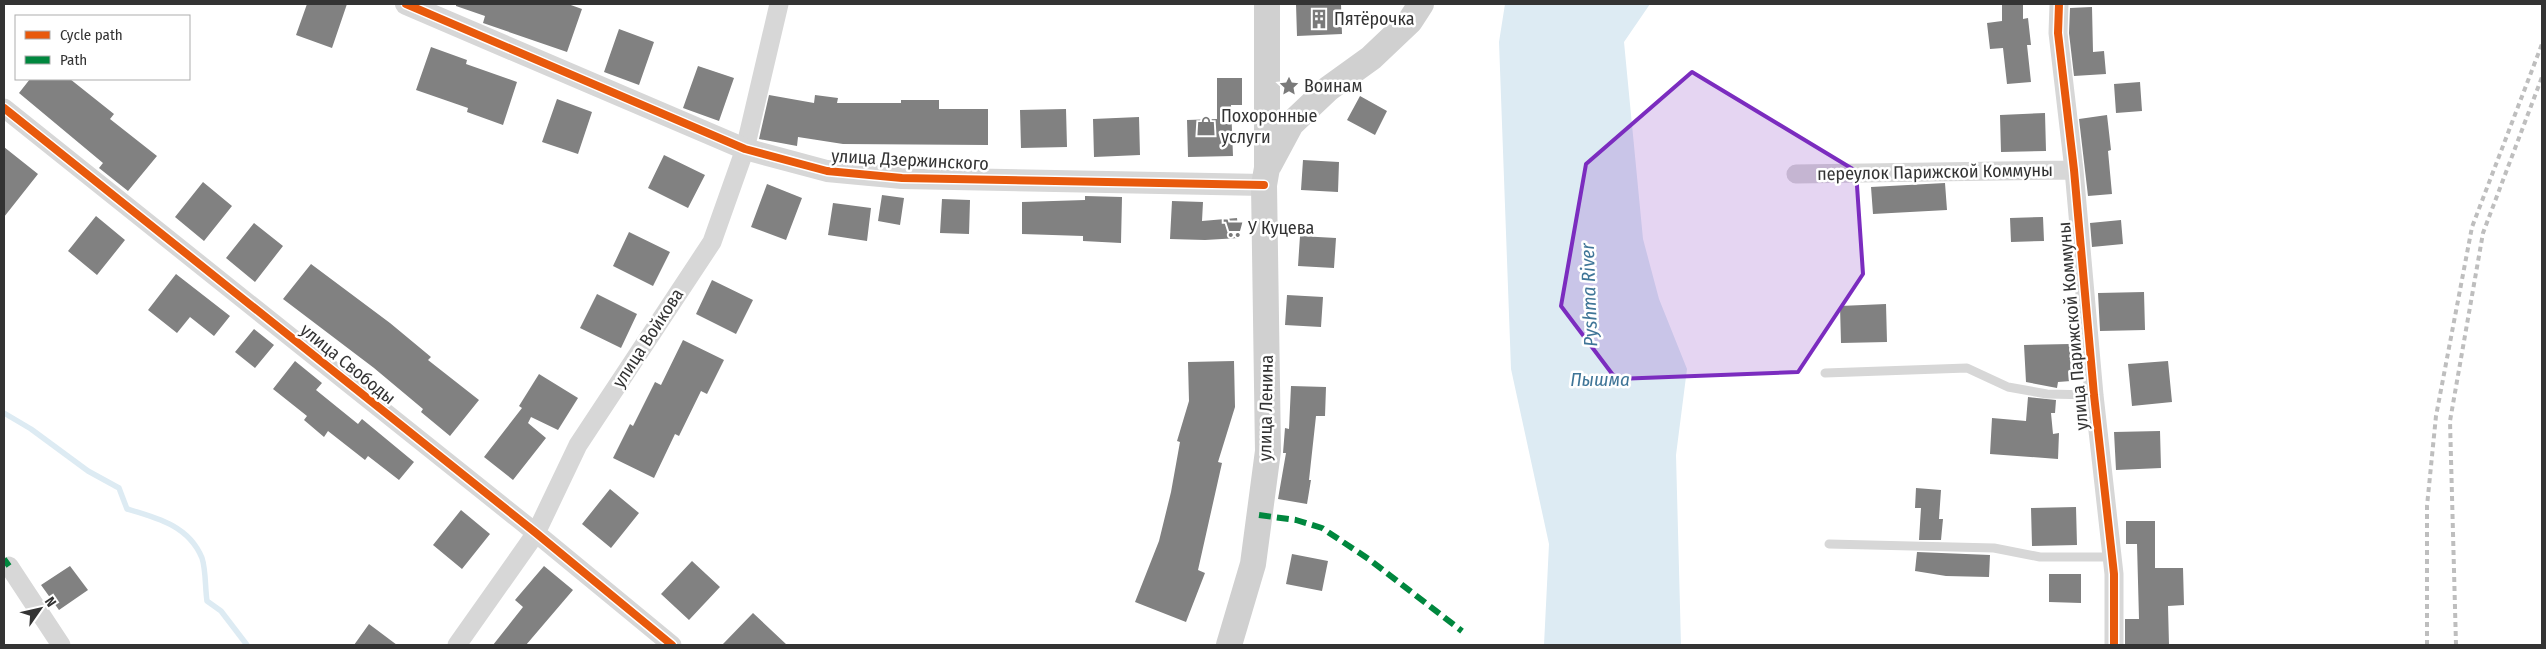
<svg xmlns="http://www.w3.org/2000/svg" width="2546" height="649" font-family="'Fira Sans Condensed',sans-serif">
	<rect width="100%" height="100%" fill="#fff"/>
	<path fill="#ddebf3" d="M 1505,4 L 1650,4 L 1624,42 L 1643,239 L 1659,299 L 1687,369 L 1676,455 L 1681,645 L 1544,645 L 1549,544 L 1511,369 L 1499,42 Z"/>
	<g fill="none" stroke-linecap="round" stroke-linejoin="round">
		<path stroke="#ddebf3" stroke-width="5.5" d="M 4,413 L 31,429 L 88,471 L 119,488 L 127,509 C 158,518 189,526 202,558 C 206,570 205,588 207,601 L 221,611 L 247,645"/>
	</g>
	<path fill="#818181" d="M 307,4 L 347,4 L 332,48 L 296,35 Z
		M 456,4 L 568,4 L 582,9 L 567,52 L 483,23 L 485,16 L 456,6 Z
		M 1296,4 L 1341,4 L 1342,34 L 1297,36 Z
		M 2002,4 L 2023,4 L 2023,19 L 2028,18 L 2031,45 L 2027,45 L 2031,82 L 2007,84 L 2003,48 L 1990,49 L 1987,23 L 2002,21 Z
		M 2092,7 L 2093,52 L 2104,51 L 2106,74 L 2074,76 L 2069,33 L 2070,8 Z
		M 619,29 L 654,42 L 639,85 L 604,72 Z
		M 431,47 L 467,60 L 466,64 L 517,82 L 503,125 L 467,112 L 468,108 L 416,90 Z
		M 698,66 L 734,78 L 719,121 L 683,108 Z
		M 1217,78 L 1242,78 L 1242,105 L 1231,105 L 1233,156 L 1188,157 L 1187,120 L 1217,119 Z
		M 30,79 L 70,79 L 114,114 L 110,119 L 157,156 L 128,191 L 99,168 L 103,163 L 19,93 Z
		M 2140,82 L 2142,111 L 2116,113 L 2114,84 Z
		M 769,95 L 814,103 L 815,95 L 838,98 L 837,103 L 901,103 L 901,100 L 939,100 L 939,109 L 988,109 L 988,145 L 843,144 L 798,137 L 797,146 L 759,139 Z
		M 1360,96 L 1387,111 L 1375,135 L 1347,120 Z
		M 557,99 L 592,112 L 578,154 L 542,142 Z
		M 1066,109 L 1067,147 L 1021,148 L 1020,110 Z
		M 2045,113 L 2046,151 L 2001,152 L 2000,115 Z
		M 2107,115 L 2111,150 L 2108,151 L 2112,194 L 2088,196 L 2079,119 Z
		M 1139,117 L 1140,155 L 1094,157 L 1093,119 Z
		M 4,147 L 38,174 L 4,217 Z
		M 664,155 L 705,175 L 688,208 L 648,188 Z
		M 1303,160 L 1339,162 L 1338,192 L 1301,190 Z
		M 203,182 L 232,206 L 204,241 L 175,217 Z
		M 1945,183 L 1947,210 L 1873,214 L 1871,187 Z
		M 767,184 L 802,198 L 786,240 L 751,227 Z
		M 882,195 L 904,198 L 900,225 L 878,221 Z
		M 1085,196 L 1122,197 L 1121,243 L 1083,241 L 1083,236 L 1022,234 L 1022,202 L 1085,200 Z
		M 942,199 L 970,200 L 969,234 L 940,233 Z
		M 1172,201 L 1203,202 L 1202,221 L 1237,218 L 1239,238 L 1205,240 L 1170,239 Z
		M 833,203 L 871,208 L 867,241 L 828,235 Z
		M 96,216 L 125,240 L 97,275 L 68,251 Z
		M 2043,217 L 2044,241 L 2011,242 L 2010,218 Z
		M 2121,220 L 2123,244 L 2092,247 L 2090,223 Z
		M 254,223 L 283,246 L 255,282 L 226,258 Z
		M 629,232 L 670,252 L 653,286 L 613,266 Z
		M 1300,236 L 1336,238 L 1334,268 L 1298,266 Z
		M 311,264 L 390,323 L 431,357 L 428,360 L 479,400 L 450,436 L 421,412 L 423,409 L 374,368 L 283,299 Z
		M 176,274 L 230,316 L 214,336 L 190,317 L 177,333 L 148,310 Z
		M 712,280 L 753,300 L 736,334 L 696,314 Z
		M 2144,292 L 2145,330 L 2100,331 L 2098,293 Z
		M 597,294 L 637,314 L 621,348 L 580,328 Z
		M 1287,295 L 1323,297 L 1321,327 L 1285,325 Z
		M 1886,304 L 1887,342 L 1841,343 L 1840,306 Z
		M 254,329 L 274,345 L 255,368 L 235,352 Z
		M 683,340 L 724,360 L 707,394 L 701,391 L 679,436 L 675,434 L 654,478 L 613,458 L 630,424 L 633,426 L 655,382 L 661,385 Z
		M 2070,344 L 2071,381 L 2058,382 L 2057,388 L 2026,382 L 2024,345 Z
		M 295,361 L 322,383 L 316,390 L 358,424 L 362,419 L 414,462 L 399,480 L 368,456 L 365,460 L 328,431 L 324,437 L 304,420 L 307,416 L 273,389 Z
		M 1234,361 L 1235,407 L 1218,462 L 1222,463 L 1198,570 L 1205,573 L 1186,622 L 1135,602 L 1159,541 L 1171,492 L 1180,442 L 1177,441 L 1189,401 L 1188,362 Z
		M 2168,361 L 2172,402 L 2132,406 L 2128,364 Z
		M 539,374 L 578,398 L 558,430 L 531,417 L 528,423 L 546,438 L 513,480 L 484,457 L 522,408 L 519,406 Z
		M 1291,386 L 1326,387 L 1325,416 L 1316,416 L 1309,480 L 1311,480 L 1307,504 L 1278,499 L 1286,453 L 1283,453 L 1285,428 L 1289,429 Z
		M 2028,397 L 2056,400 L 2055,413 L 2051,413 L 2053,434 L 2059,433 L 2058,459 L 1990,454 L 1992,418 L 2026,421 Z
		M 2160,431 L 2161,468 L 2116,470 L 2114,432 Z
		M 1916,488 L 1941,490 L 1939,519 L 1943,519 L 1941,540 L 1919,540 L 1921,508 L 1915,508 Z
		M 610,489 L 639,513 L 611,548 L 582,524 Z
		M 2076,507 L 2077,545 L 2032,546 L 2031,508 Z
		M 461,510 L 490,534 L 462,569 L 433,545 Z
		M 2126,521 L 2155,521 L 2155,568 L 2183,568 L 2184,605 L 2168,606 L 2169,645 L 2125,645 L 2125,619 L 2139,619 L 2137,544 L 2126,544 Z
		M 1917,552 L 1990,555 L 1989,577 L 1946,576 L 1915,571 Z
		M 1292,554 L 1328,561 L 1322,591 L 1286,584 Z
		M 692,561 L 720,587 L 689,620 L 661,594 Z
		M 70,566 L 88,590 L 59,610 L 41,585 Z
		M 544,566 L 573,590 L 526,645 L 493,645 L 523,607 L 515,600 Z
		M 2049,574 L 2081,574 L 2081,603 L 2049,602 Z
		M 753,613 L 787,645 L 722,645 Z
		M 369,624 L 397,645 L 354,645 Z"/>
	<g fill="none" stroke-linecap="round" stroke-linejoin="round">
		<path stroke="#d7d7d7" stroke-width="9" d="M 1825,373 L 1967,368 L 2008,387 L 2047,394 L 2094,395
			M 1829,544 L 1994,548 L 2040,557 L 2112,557"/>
		<path stroke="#d7d7d7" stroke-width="19" d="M 2059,4 L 2058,33 L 2074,170 L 2094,395 L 2114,574 L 2114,645
			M 4,108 L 536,533 L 672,645
			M 1796,174 L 2074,170
			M 9,566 L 61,645
			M 457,645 L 536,533 L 578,445 L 712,242 L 745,149 L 779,4"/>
		<path stroke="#d7d7d7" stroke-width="22" d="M 406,4 L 745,149 L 827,171 L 902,178 L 1264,185"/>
		<path stroke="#d0d0d0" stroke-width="26" d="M 1269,165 L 1291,124 L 1328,89 L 1371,58 L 1410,21 L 1421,4
			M 1229,645 L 1253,564 L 1268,451 L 1264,185 L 1267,168 L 1267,4"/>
		<path stroke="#bebebe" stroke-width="4" stroke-dasharray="5 4" stroke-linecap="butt" d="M 2427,645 L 2427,506 L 2436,416 L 2472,227 L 2542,44
			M 2456,645 L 2450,421 L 2483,233 L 2542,77"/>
		<path stroke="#00873e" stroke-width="6" stroke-dasharray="12 6" stroke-linecap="butt" d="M 1259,515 L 1296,520 L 1322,528 L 1370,560 L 1462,631
			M 4,559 L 9,566"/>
		<defs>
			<path id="cycleway" d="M 406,4 L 745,149 L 827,171 L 902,178 L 1264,185
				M 2059,4 L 2058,33 L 2074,170 L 2094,395 L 2114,574 L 2114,645
				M 4,108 L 536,533 L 672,645"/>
		</defs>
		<use href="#cycleway" stroke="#fff" stroke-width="11"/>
		<use href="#cycleway" stroke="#e8590c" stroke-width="8"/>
	</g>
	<path fill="#7b2cbf" fill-opacity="0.2" stroke="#7b2cbf" stroke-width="4" stroke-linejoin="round" d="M 1692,72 L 1856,171 L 1863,274 L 1798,372 L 1616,379 L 1561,306 L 1586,164 Z"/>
	<defs>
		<symbol id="building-bare" viewBox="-9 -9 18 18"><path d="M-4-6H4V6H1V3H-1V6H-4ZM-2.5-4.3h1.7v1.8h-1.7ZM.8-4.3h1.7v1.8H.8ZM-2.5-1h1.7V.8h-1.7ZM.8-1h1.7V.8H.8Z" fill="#7a7a7a" stroke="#fff" stroke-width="2.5" paint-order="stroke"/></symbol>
		<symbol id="sight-bare" viewBox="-9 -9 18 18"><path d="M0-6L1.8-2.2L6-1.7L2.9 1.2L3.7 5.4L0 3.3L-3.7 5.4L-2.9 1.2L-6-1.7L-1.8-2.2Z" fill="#7a7a7a" stroke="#fff" stroke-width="2.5" paint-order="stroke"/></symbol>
		<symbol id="shop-bare" viewBox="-9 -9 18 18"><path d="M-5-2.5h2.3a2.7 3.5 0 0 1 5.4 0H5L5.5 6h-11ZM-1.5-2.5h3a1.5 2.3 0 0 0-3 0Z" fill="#7a7a7a" stroke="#fff" stroke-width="2.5" paint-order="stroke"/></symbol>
		<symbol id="supermarket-bare" viewBox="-9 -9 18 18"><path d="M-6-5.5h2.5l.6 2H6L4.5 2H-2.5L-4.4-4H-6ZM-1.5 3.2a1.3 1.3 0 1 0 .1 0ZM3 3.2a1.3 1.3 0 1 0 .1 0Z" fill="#7a7a7a" stroke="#fff" stroke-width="2.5" paint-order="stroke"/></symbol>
	</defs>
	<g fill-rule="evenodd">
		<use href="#building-bare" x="1305" y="5" width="28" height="28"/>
		<use href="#sight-bare" x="1275" y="72" width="28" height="28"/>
		<use href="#shop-bare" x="1192" y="112" width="28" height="28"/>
		<use href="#supermarket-bare" x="1219" y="214" width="28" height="28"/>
	</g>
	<g text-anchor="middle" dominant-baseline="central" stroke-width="5" stroke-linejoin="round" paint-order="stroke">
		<g font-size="18" fill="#333" stroke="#fff" text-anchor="start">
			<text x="1334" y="19">Пятёрочка</text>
			<text x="1304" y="86">Воинам</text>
			<text x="1221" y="116">Похоронные<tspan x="1221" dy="21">услуги</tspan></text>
			<text x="1248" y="228">У Куцева</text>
		</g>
		<g font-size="18" fill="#333" stroke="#fff">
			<text transform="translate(910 160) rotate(3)">улица Дзержинского</text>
			<text transform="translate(1935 172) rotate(-1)">переулок Парижской Коммуны</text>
			<text transform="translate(2073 326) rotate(-95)">улица Парижской Коммуны</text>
			<text transform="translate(648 338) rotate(-57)">улица Войкова</text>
			<text transform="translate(348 364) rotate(39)">улица Свободы</text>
			<text transform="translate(1266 408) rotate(-89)">улица Ленина</text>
		</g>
		<g font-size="19" font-style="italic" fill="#3f7597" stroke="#fff">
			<text transform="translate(1589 295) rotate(-92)">Pyshma River</text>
			<text x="1600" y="379">Пышма</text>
		</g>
	</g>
	<rect width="2546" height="649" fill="none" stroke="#333333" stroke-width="10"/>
	<rect x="15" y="15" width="175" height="65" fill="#ffffff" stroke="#adadad"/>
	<rect x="25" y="31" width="25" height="8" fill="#e8590c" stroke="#adadad"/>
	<text x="60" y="40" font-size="15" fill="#333333">Cycle path</text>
	<rect x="25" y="56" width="25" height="8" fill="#00873e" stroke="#adadad"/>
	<text x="60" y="65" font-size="15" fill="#333333">Path</text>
	<g transform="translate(40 609) rotate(56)" stroke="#ffffff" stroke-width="4" paint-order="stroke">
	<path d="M0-4L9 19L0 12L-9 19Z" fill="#333333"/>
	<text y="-8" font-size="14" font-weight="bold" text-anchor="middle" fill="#333333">N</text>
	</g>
</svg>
